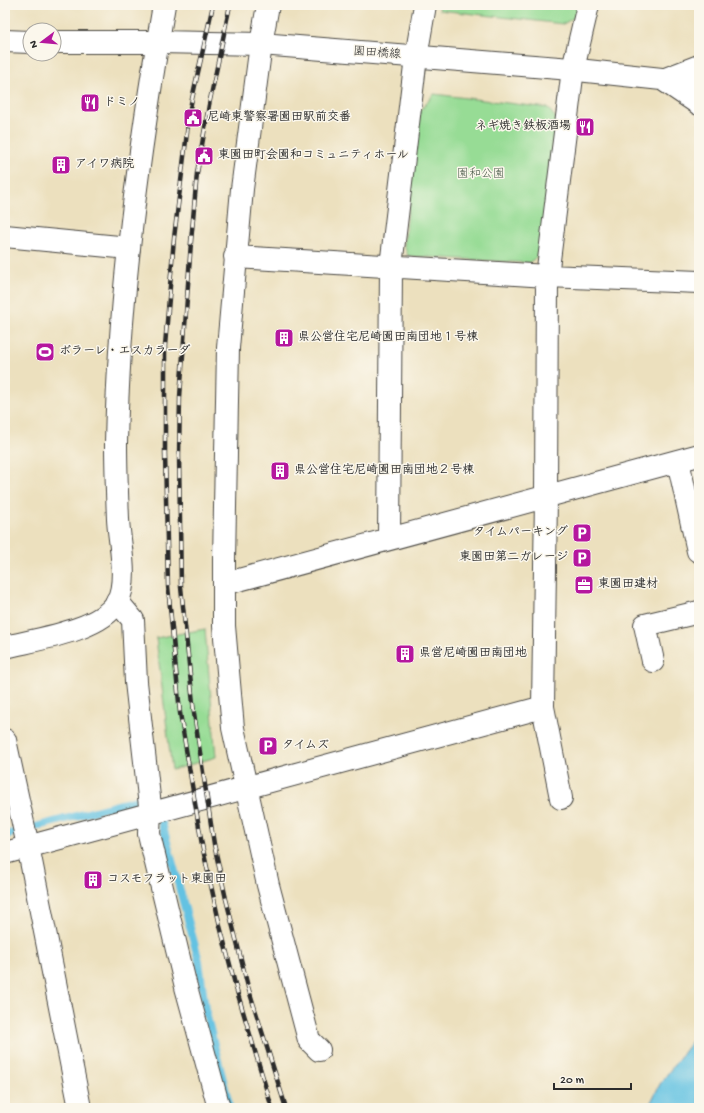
<svg xmlns="http://www.w3.org/2000/svg" width="704" height="1113" font-family="'Gochi Hand','Klee One',sans-serif">
	<rect width="100%" height="100%" fill="#fbf7ec"/>
	<filter id="ink" filterUnits="userSpaceOnUse"><feTurbulence type="fractalNoise" baseFrequency=".025" numOctaves="2"/><feDisplacementMap in="SourceGraphic" scale="8" xChannelSelector="R" yChannelSelector="G"/><feConvolveMatrix kernelMatrix="1 2 1 2 8 2 1 2 1" color-interpolation-filters="sRGB"/></filter>
	<filter id="wash" filterUnits="userSpaceOnUse"><feTurbulence type="fractalNoise" baseFrequency=".012" numOctaves="4" result="noise"/><feDisplacementMap in="SourceGraphic" scale="16" xChannelSelector="R" yChannelSelector="G"/><feGaussianBlur stdDeviation="0.9" result="paint"/><feColorMatrix in="noise" values="0 0 0 0 0 0 0 0 0 0 0 0 0 0 0 0 0 1.4 0 .05"/><feComposite in="paint" operator="in"/></filter>
	<g filter="url(#wash)">
		<rect width="100%" height="100%" fill="#ece0be"/>
		<path fill="#97dc95" stroke="#618460" d="M 440,5 L 583,5 L 582,13 L 563,24 L 439,10 Z
			M 434,94 L 548,108 L 558,121 L 541,252 L 530,263 L 408,256 L 404,245 L 420,111 Z
			M 205,629 L 216,757 L 172,770 L 156,638 Z"/>
		<path fill="#64c2e2" stroke="#487686" d="M 699,1031 L 699,1108 L 648,1108 L 660,1084 Z"/>
		<g fill="none" stroke-linecap="round" stroke-linejoin="round">
			<path stroke="#64c2e2" stroke-width="8" d="M 159,812 L 199,961 L 205,1009 L 230,1108
				M 5,835 L 147,797"/>
		</g>
	</g>
	<g filter="url(#ink)">
		<g fill="none" stroke-linecap="round" stroke-linejoin="round">
			<defs>
				<path id="minor" d="M 261,44 L 242,189 L 228,348 L 224,560 L 224,626 L 233,728 L 268,885 L 309,1040 L 319,1050
					M 5,236 L 129,248
					M 235,257 L 547,276 L 699,282
					M 678,461 L 698,551
					M 389,539 L 391,266 L 416,57 L 425,5
					M 224,584 L 699,455
					M 117,601 L 133,620 L 136,682 L 150,806 L 149,834 L 186,987 L 219,1108
					M 653,661 L 645,625 L 699,612
					M 5,740 L 28,846 L 80,1108
					M 561,798 L 543,707 L 546,497 L 547,276 L 573,69 L 588,5
					M 5,853 L 543,707"/>
				<path id="tertiary" d="M 5,41 L 30,42
					M 54,42 L 158,42 L 261,44 L 559,68 L 699,83
					M 261,44 L 268,5
					M 668,78 L 699,66
					M 665,81 L 699,104
					M 5,647 C 37,639 100,631 117,602 C 129,581 119,542 118,519 C 117,494 116,468 116,443 C 119,296 139,150 164,5"/>
			</defs>
			<use href="#minor" stroke="#484641" stroke-width="24"/>
			<use href="#tertiary" stroke="#484641" stroke-width="24"/>
			<use href="#minor" stroke="#fff" stroke-width="22"/>
			<use href="#tertiary" stroke="#fff" stroke-width="22"/>
			<defs>
				<path id="rail" d="M 213,5 L 190,108 L 174,238 L 165,346 L 165,453 L 168,586 L 180,713 L 202,845 L 220,926 L 236,988 L 272,1108
					M 230,5 L 209,105 L 197,173 L 191,242 L 180,397 L 179,455 L 181,587 L 194,713 L 214,844 L 226,899 L 248,987 L 286,1108"/>
			</defs>
			<use href="#rail" stroke="#2b2b2b" stroke-width="4.5"/>
			<use href="#rail" stroke="#fbf7ec" stroke-width="3" stroke-dasharray="9" stroke-linecap="butt"/>
		</g>
	</g>
	<defs>
		<symbol id="restaurant-square" viewBox="-11 -11 22 22"><rect x="-9" y="-9" width="18" height="18" rx="4" fill="#b5179e" stroke="#fbf7ec"/><path d="M-5-6h1v4h1v-4h1v4h1v-4h1v5L-1.5 .5V6h-2V.5L-5-1ZM5-6V6H3V1.5H1.5Q1.5-4 5-6Z" fill="#fff"/></symbol>
		<symbol id="civic-square" viewBox="-11 -11 22 22"><rect x="-9" y="-9" width="18" height="18" rx="4" fill="#b5179e" stroke="#fbf7ec"/><path d="M-.6-6.5H3V-4.5H.6V-3L4-1V1h2V6H-6V1h2V-1L-.6-3ZM-1.2 2.5V6h2.4V2.5Z" fill="#fff"/></symbol>
		<symbol id="building-square" viewBox="-11 -11 22 22"><rect x="-9" y="-9" width="18" height="18" rx="4" fill="#b5179e" stroke="#fbf7ec"/><path d="M-4-6H4V6H1V3H-1V6H-4ZM-2.5-4.3h1.7v1.8h-1.7ZM.8-4.3h1.7v1.8H.8ZM-2.5-1h1.7V.8h-1.7ZM.8-1h1.7V.8H.8Z" fill="#fff"/></symbol>
		<symbol id="stadium-square" viewBox="-11 -11 22 22"><rect x="-9" y="-9" width="18" height="18" rx="4" fill="#b5179e" stroke="#fbf7ec"/><path d="M0-5a6.5 5 0 1 0 0 10a6.5 5 0 1 0 0-10ZM-3.5-1.8h7v3.6h-7Z" fill="#fff"/></symbol>
		<symbol id="parking-square" viewBox="-11 -11 22 22"><rect x="-9" y="-9" width="18" height="18" rx="4" fill="#b5179e" stroke="#fbf7ec"/><path d="M-3.5-5.5H1a3.5 3.5 0 0 1 0 7H-1V5.5H-3.5ZM-1-3.4V-.6H.8a1.4 1.4 0 0 0 0-2.8Z" fill="#fff"/></symbol>
		<symbol id="office-square" viewBox="-11 -11 22 22"><rect x="-9" y="-9" width="18" height="18" rx="4" fill="#b5179e" stroke="#fbf7ec"/><path d="M-6-3h4V-5.5h4V-3h4V5H-6ZM-1-4.5V-3h2v-1.5ZM-6 0V1H6V0Z" fill="#fff"/></symbol>
	</defs>
	<g fill-rule="evenodd">
		<use href="#restaurant-square" x="79" y="92" width="22" height="22"/>
		<use href="#civic-square" x="182" y="107" width="22" height="22"/>
		<use href="#restaurant-square" x="574" y="116" width="22" height="22"/>
		<use href="#civic-square" x="193" y="145" width="22" height="22"/>
		<use href="#building-square" x="50" y="154" width="22" height="22"/>
		<use href="#building-square" x="273" y="327" width="22" height="22"/>
		<use href="#stadium-square" x="34" y="341" width="22" height="22"/>
		<use href="#building-square" x="269" y="460" width="22" height="22"/>
		<use href="#parking-square" x="571" y="522" width="22" height="22"/>
		<use href="#parking-square" x="571" y="547" width="22" height="22"/>
		<use href="#office-square" x="573" y="574" width="22" height="22"/>
		<use href="#building-square" x="394" y="643" width="22" height="22"/>
		<use href="#parking-square" x="257" y="735" width="22" height="22"/>
		<use href="#building-square" x="82" y="869" width="22" height="22"/>
	</g>
	<g text-anchor="middle" dominant-baseline="central" stroke-width="3" stroke-linejoin="round" paint-order="stroke">
		<g font-size="12" fill="#2b2b2b" stroke="#fbf7ec">
			<text transform="translate(377 54) rotate(4)">園田橋線</text>
		</g>
		<g font-size="12" font-weight="bold" fill="#2b2b2b" stroke="#fbf7ec" text-anchor="start">
			<text x="104" y="103">ドミノ</text>
			<text x="207" y="118">尼崎東警察署園田駅前交番</text>
			<text x="571" y="127" text-anchor="end">ネギ焼き鉄板酒場</text>
			<text x="218" y="156">東園田町会園和コミュニティホール</text>
			<text x="75" y="165">アイワ病院</text>
			<text x="298" y="338">県公営住宅尼崎園田南団地１号棟</text>
			<text x="59" y="352">ボラーレ・エスカラーダ</text>
			<text x="294" y="471">県公営住宅尼崎園田南団地２号棟</text>
			<text x="568" y="533" text-anchor="end">タイムパーキング</text>
			<text x="568" y="558" text-anchor="end">東園田第二ガレージ</text>
			<text x="598" y="585">東園田建材</text>
			<text x="419" y="654">県営尼崎園田南団地</text>
			<text x="282" y="746">タイムズ</text>
			<text x="107" y="880">コスモフラット東園田</text>
		</g>
		<g font-size="12" fill="#465746" stroke="#fbf7ec">
			<text x="481" y="175">園和公園</text>
		</g>
	</g>
	<rect width="704" height="1113" fill="none" stroke="#fbf7ec" stroke-width="20"/>
	<g transform="translate(42 42) rotate(254)"><circle r="19" fill="#fbf7ec" stroke="#a8a59f"/>
	<path d="M0-3L7 15L0 10L-7 15Z" fill="#b5179e"/>
	<text y="-6" font-size="11" font-weight="bold" text-anchor="middle" fill="#2b2b2b">N</text>
	</g>
	<path d="M554 1083v6h77v-6" fill="none" stroke="#2b2b2b" stroke-width="2"/>
	<text x="560" y="1083" font-size="12" fill="#2b2b2b" stroke="#fbf7ec" stroke-width="3" paint-order="stroke">20 m</text>
</svg>
